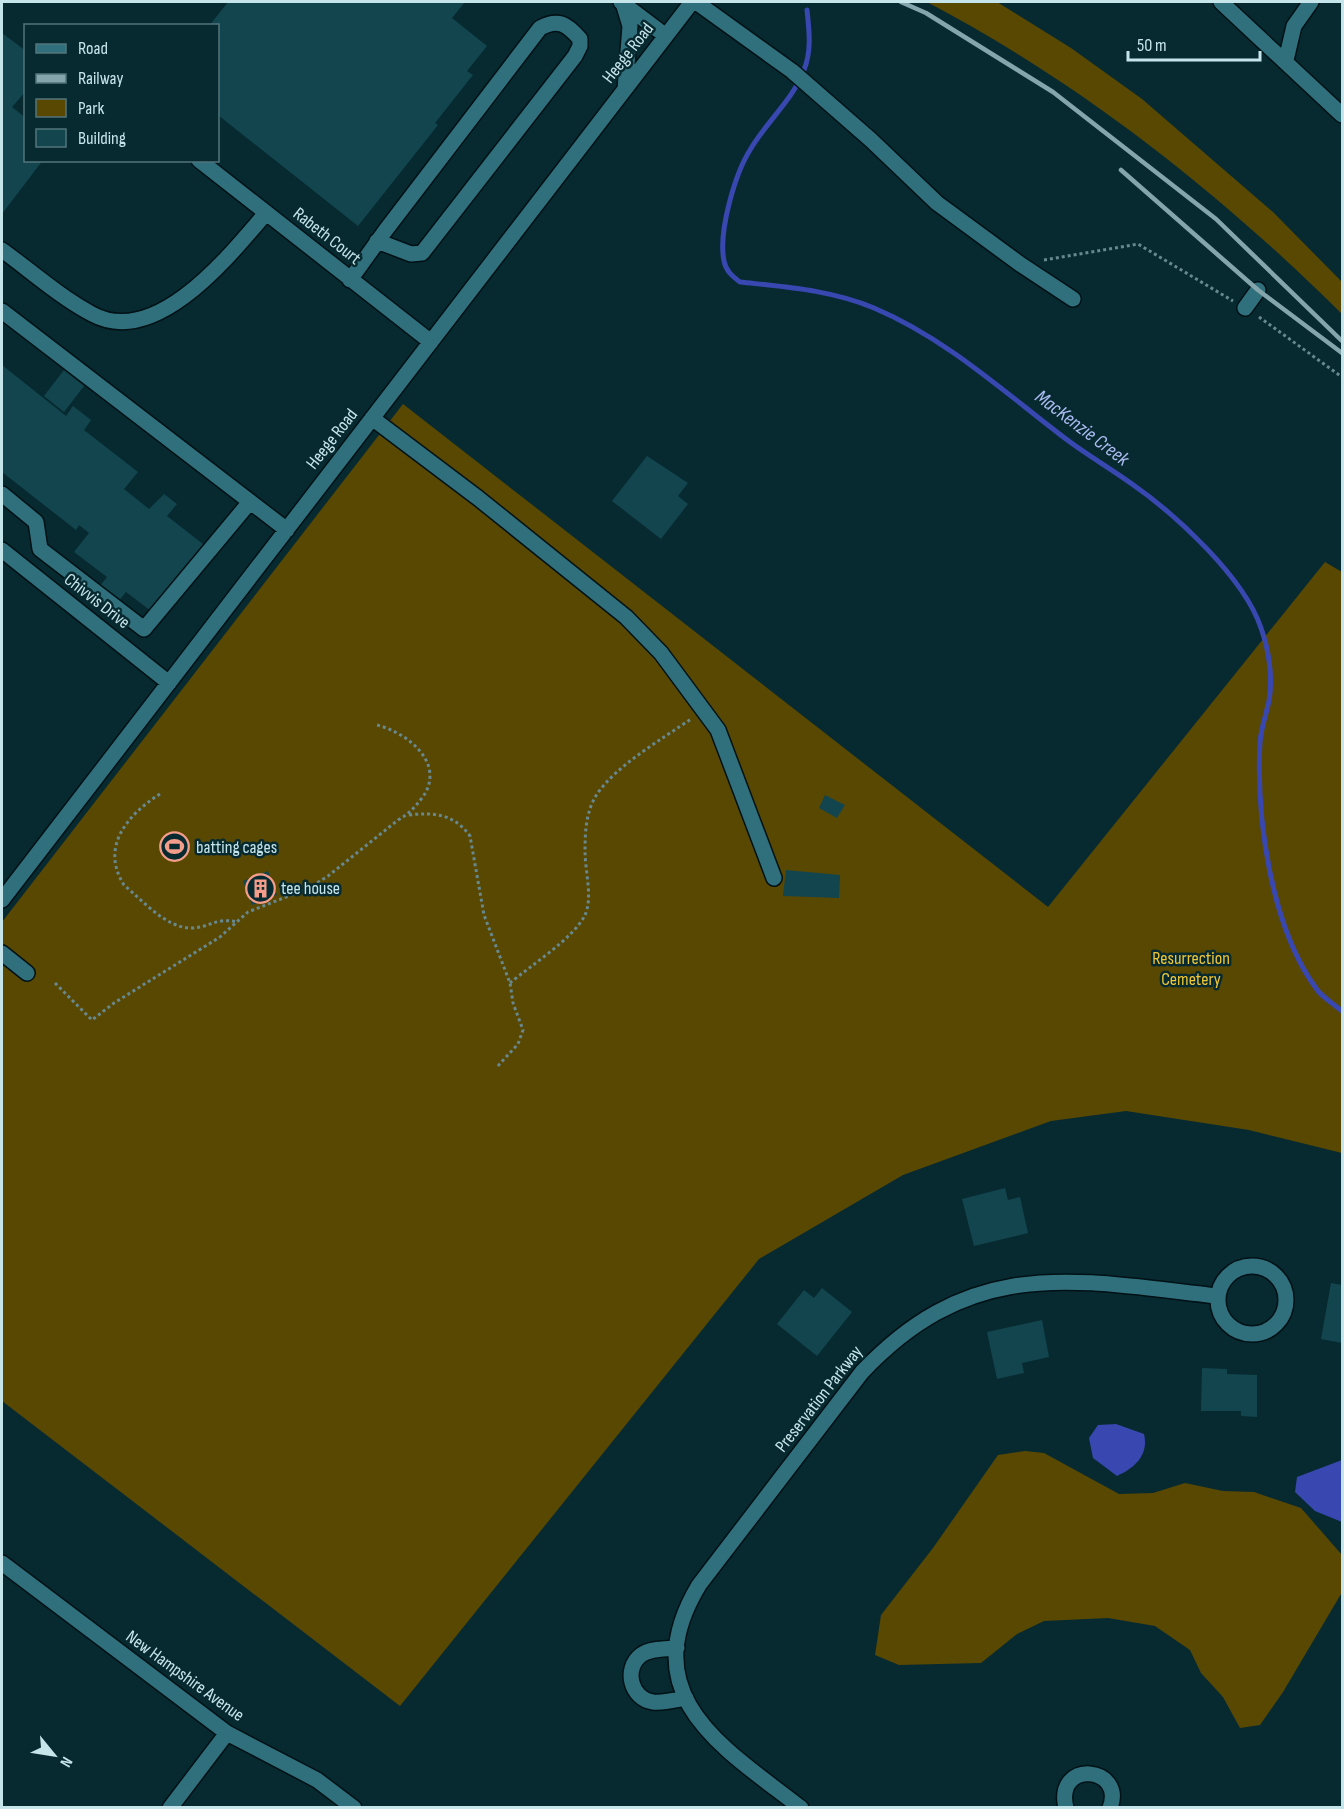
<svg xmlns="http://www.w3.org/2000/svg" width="1344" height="1809" font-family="'Sofia Sans Condensed',sans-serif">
	<rect width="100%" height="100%" fill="#072a31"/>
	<path fill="#594802" d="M 927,2 L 997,2 L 1071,48 L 1142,99 L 1273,212 L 1342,282 L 1342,314 C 1219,192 1081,83 927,2 Z
		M 403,404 L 1048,907 L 1325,562 L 1342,572 L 1342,1153 L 1249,1130 L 1126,1111 L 1051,1121 L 903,1175 L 759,1259 L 400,1706 L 2,1401 L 2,922 Z
		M 1025,1451 L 1044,1453 L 1119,1494 L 1153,1493 L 1185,1483 L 1223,1491 L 1254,1492 L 1301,1508 L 1342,1555 L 1341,1594 L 1283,1692 L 1260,1725 L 1240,1728 L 1223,1697 L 1201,1673 L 1190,1650 L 1155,1626 L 1108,1618 L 1044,1621 L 1017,1634 L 981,1663 L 899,1665 L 875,1655 L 881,1615 L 933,1548 L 998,1455 Z"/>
	<path fill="#3947b0" d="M 1116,1424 L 1144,1434 C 1149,1455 1135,1468 1117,1476 L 1093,1458 L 1089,1438 L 1098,1425 Z
		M 1342,1460 L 1342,1522 L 1315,1511 L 1295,1492 L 1297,1477 Z"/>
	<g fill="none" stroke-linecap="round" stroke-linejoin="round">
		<path stroke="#3947b0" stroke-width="5" d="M 807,10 C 809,30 812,50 804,70 C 793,100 766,122 750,150 C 735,174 718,232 724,261 C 726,271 732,276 740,282 C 786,287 831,290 874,308 C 947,339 1004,392 1066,439 C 1087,455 1110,468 1132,484 C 1175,514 1244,577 1261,628 C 1269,650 1273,678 1269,701 C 1266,715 1261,728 1260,742 C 1256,818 1271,929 1318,991 C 1325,999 1335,1005 1342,1011"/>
	</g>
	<path fill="#13454e" d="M 228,2 L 465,2 L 452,18 L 487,46 L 467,71 L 473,75 L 435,123 L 438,125 L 358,226 L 218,115 L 218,26 L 209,26 Z
		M 2,33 L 26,51 L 26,91 L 12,107 L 26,118 L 26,160 L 43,160 L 2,214 Z
		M 2,365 L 66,416 L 73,406 L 91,420 L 84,430 L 138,472 L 124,489 L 149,509 L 164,494 L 177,504 L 167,516 L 203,544 L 151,611 L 126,592 L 118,602 L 99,587 L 107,577 L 74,552 L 89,533 L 79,525 L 76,530 L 2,472 Z
		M 64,370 L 84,386 L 64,412 L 44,396 Z
		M 647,456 L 688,483 L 678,496 L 688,504 L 661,539 L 612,501 Z
		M 825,795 L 845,805 L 837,818 L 819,808 Z
		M 786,870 L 840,875 L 839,898 L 783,896 Z
		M 268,871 L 277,895 L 252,905 L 243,881 Z
		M 1005,1188 L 1008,1200 L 1020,1197 L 1028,1233 L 974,1246 L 962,1199 Z
		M 1331,1283 L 1342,1285 L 1342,1343 L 1321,1339 Z
		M 822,1288 L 852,1312 L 817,1356 L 777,1324 L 804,1290 L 814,1298 Z
		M 1042,1320 L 1049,1357 L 1022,1363 L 1024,1373 L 997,1379 L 987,1332 Z
		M 1202,1368 L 1227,1369 L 1227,1374 L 1257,1375 L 1257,1417 L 1241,1416 L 1241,1411 L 1201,1411 Z"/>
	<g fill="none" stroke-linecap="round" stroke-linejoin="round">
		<defs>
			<path id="minor" d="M 621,2 L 666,36
				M 696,2 L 792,71 L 871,140 L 937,203 L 1020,264 L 1073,299
				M 1221,2 L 1342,115
				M 623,3 L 630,26 L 625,89
				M 1286,60 L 1294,26 L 1311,2
				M 199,160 L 431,342
				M 2,250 C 31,271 60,297 92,314 C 156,349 230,255 266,213
				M 350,280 L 385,231 L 540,28 C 558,18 567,24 580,39 L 580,46 L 575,56 L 422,253 L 411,254 L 377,241
				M 1245,308 L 1258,290
				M 2,311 L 287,530
				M 372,418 L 478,498 L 626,617 L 661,653 L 718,730 L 774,878
				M 2,494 L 36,522 L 40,549 L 144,629 L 249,503
				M 2,550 L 169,683
				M 2,900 L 692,2
				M 2,953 L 27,973
				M1218 1300a34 34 0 1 1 68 0a34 34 0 1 1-68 0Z
				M 2,1563 L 227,1733 L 317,1780 L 354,1808
				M 677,1648 C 666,1649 650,1648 641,1655 C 623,1669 631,1699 653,1702 C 663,1703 676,1700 686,1698
				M 170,1808 L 227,1733
				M 801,1808 C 724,1748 632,1696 699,1585 L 862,1372 C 973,1255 1073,1280 1217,1296
				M 1066,1808 C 1054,1759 1126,1766 1110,1808"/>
		</defs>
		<use href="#minor" stroke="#011115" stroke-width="18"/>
		<path stroke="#67888f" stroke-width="3" stroke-dasharray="3 3" stroke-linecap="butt" d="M 1044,260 L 1138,244 L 1233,301
			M 1259,317 L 1342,377
			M 160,794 C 127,815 100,847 124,885 C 142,900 166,928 191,928 C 209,928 216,917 237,922
			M 409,815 C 434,812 454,814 470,836 L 484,915 L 510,983 L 513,1003 L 523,1030 L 518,1044 L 496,1068
			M 55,983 L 92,1020 L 114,1003 L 220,937 L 248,912 L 309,888 L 328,876 L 398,820 C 409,814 414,808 422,798 C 447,764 408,733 377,725
			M 510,983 C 530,966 574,938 585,915 C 593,898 585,871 585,851 C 585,832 586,811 597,794 C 617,765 662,739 691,719"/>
		<use href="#minor" stroke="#30707c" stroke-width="15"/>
		<path stroke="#84a5ab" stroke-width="4.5" d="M 901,2 L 926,13 L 1053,92 L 1216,219 L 1342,341
			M 1121,170 L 1258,290 L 1342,353"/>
	</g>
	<defs>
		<symbol id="stadium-ring" viewBox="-11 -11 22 22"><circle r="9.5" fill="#072a31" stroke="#f49d8b" stroke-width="1.5"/><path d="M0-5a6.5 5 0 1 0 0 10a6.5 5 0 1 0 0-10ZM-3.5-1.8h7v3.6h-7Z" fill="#f49d8b"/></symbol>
		<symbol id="building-ring" viewBox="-11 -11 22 22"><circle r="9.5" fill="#072a31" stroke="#f49d8b" stroke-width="1.5"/><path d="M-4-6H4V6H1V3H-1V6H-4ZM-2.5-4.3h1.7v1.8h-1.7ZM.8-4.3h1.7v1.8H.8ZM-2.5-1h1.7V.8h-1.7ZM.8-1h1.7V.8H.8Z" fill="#f49d8b"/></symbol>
	</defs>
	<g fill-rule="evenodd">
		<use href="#stadium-ring" x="158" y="830" width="33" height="33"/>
		<use href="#building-ring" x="244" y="872" width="33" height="33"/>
	</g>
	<g text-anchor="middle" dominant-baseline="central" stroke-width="5" stroke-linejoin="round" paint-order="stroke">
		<g font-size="18" fill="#c6e5eb" stroke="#072a31">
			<text transform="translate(628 53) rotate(-52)">Heege Road</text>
			<text transform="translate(327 236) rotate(38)">Rabeth Court</text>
			<text transform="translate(332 439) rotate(-52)">Heege Road</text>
			<text transform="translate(97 601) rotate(38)">Chivvis Drive</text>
			<text transform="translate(819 1399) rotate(-52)">Preservation Parkway</text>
			<text transform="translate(185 1676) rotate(36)">New Hampshire Avenue</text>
		</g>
		<g font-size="18" fill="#c6e5eb" stroke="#072a31" text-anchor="start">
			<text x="196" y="847">batting cages</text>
			<text x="281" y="888">tee house</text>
		</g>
		<g font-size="18" fill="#f0c736" stroke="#072a31">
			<text x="1191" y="958">Resurrection<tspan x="1191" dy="21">Cemetery</tspan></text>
		</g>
		<g font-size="20" font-style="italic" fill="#acbcf2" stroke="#072a31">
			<text transform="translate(1082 428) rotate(37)">MacKenzie Creek</text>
		</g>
	</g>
	<rect width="1344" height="1809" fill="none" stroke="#c6e5eb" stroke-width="6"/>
	<rect x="24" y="24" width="195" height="138" fill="#072a31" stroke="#53757b" stroke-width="1.5"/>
	<rect x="36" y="44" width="30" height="9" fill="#30707c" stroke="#53757b" stroke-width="1.5"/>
	<text x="78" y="54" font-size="18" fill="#c6e5eb">Road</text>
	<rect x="36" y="74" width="30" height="9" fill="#84a5ab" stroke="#53757b" stroke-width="1.5"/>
	<text x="78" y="84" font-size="18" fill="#c6e5eb">Railway</text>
	<rect x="36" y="99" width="30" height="18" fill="#594802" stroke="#53757b" stroke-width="1.5"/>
	<text x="78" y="114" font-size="18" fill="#c6e5eb">Park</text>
	<rect x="36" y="129" width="30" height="18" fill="#13454e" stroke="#53757b" stroke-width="1.5"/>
	<text x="78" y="144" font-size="18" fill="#c6e5eb">Building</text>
	<g transform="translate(54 1755) rotate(120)" stroke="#072a31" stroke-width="4.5" paint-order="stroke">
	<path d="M0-4.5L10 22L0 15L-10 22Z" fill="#c6e5eb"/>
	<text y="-9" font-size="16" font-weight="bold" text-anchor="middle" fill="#c6e5eb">N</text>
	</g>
	<path d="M1128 51v9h132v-9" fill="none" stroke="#c6e5eb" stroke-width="3"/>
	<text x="1137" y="51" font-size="18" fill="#c6e5eb" stroke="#072a31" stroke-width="4.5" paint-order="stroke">50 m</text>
</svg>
